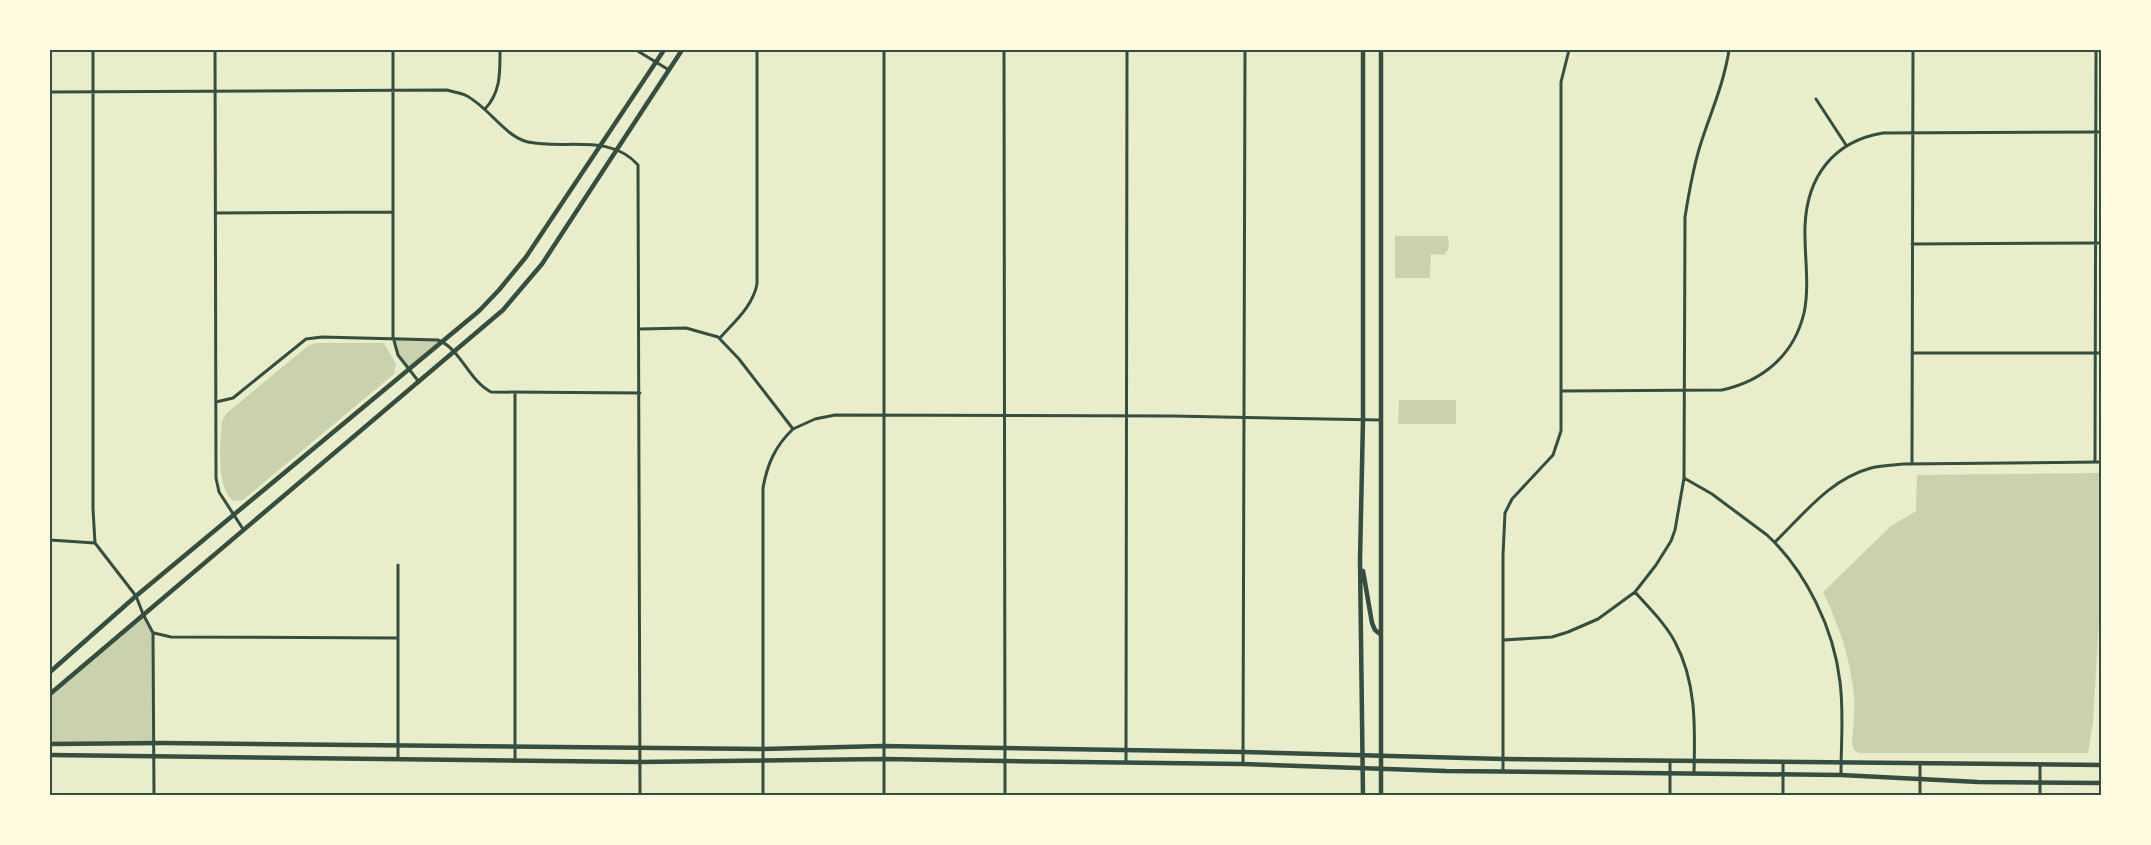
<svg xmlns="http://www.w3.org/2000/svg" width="2151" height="845" font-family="Manrope,sans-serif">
	<rect width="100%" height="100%" fill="#e9edc9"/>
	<path fill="#cad2ad" d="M 1395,236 L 1448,236 L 1449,248 L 1444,255 L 1431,254 L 1430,278 L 1395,278 Z
		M 393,337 L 424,338 L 442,341 L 408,370 L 402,362 Z
		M 318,343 L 384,343 L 396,364 L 394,374 L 243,500 L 233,501 C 216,487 220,441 222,421 L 227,413 L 309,345 Z
		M 1399,400 L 1456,400 L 1456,424 L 1398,424 Z
		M 2101,473 L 2101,585 L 2093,723 L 2088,753 L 1859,753 L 1854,750 L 1852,744 C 1853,729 1855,713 1854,697 C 1851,660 1839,625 1823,592 L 1891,526 L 1916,511 L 1917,475 Z
		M 143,614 L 153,633 L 153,743 L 50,744 L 50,694 Z"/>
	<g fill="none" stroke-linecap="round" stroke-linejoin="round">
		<path stroke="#344e41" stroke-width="3" d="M 93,50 L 93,509 L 95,543
			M 215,50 L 216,478 L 219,492 L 243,529
			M 393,50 L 393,337 L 398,355 L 419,382
			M 636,50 L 669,70
			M 884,50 L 884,796
			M 1004,50 L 1005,796
			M 50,92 L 447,90 C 453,92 460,93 465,95 C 487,105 505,137 528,142 C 565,150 610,133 638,165 L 640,796
			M 1816,99 L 1846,145
			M 485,109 C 501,92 500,72 500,50
			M 216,213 L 393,212
			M 1912,244 L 2102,243
			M 640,329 L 686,328 L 718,337 L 739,359 L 793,429 L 815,419 L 835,415 L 1172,416 L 1381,420
			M 720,338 C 734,322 753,306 757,284 L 757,50
			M 1912,353 L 2102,353
			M 1562,391 L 1722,390 C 1763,381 1794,355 1804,313 C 1810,285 1804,254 1805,226 C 1807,176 1834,141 1883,133 L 2102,132
			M 216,402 L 233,398 L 306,339 L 322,337 L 438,340 C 461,349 468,380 491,392 L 640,393
			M 2095,462 L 2096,50
			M 1912,464 L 1913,50
			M 1684,478 L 1712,494 L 1767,535 C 1806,571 1834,629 1840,682 C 1844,712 1841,744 1841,774
			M 50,540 L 95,543 L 136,596 L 143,614 L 153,633 L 154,796
			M 1775,542 C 1804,514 1830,479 1871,468 C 1882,465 1894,465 1904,464 L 2102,462
			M 398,565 L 398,758
			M 1635,592 C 1649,608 1665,623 1675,642 C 1697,683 1695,729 1694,773
			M 154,633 L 171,637 L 398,638
			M 1504,640 L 1552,637 L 1568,632 L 1598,619 L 1635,592 L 1656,565 L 1671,541 L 1675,530 L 1684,478 L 1685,217 C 1689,192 1693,167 1701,143 C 1711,112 1724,83 1729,50
			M 515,760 L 515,393
			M 1126,762 L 1127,50
			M 1783,762 L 1783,796
			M 1243,764 L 1245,50
			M 1503,771 L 1503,555 L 1505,513 L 1512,499 L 1553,455 L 1561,431 L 1561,82 L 1569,50
			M 763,796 L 763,488 C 767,465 775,446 793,429
			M 1670,796 L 1670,761
			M 1920,796 L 1920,765
			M 2040,796 L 2040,766"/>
		<path stroke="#344e41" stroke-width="4.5" d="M 50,672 L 136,596 L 479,311 L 499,290 L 526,257 L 664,50
			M 50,694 L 503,310 L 542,264 L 682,50
			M 50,744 L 163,743 L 763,749 L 883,746 L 1244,752 L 1503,759 L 2102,765
			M 50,755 L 640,762 L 884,759 L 1005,761 L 1243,764 L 1446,771 L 1841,775 L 1978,782 L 2102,783"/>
		<path stroke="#344e41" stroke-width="4.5" d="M 1381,50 L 1381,796
			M 1363,571 L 1372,623 L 1375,630 L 1380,634
			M 1363,796 L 1360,560 L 1363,419 L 1363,50"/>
	</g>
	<rect width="2151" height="845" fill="none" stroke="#fefae0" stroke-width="102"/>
	<rect x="51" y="51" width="2049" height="743" fill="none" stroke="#344e41" stroke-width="2"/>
</svg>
